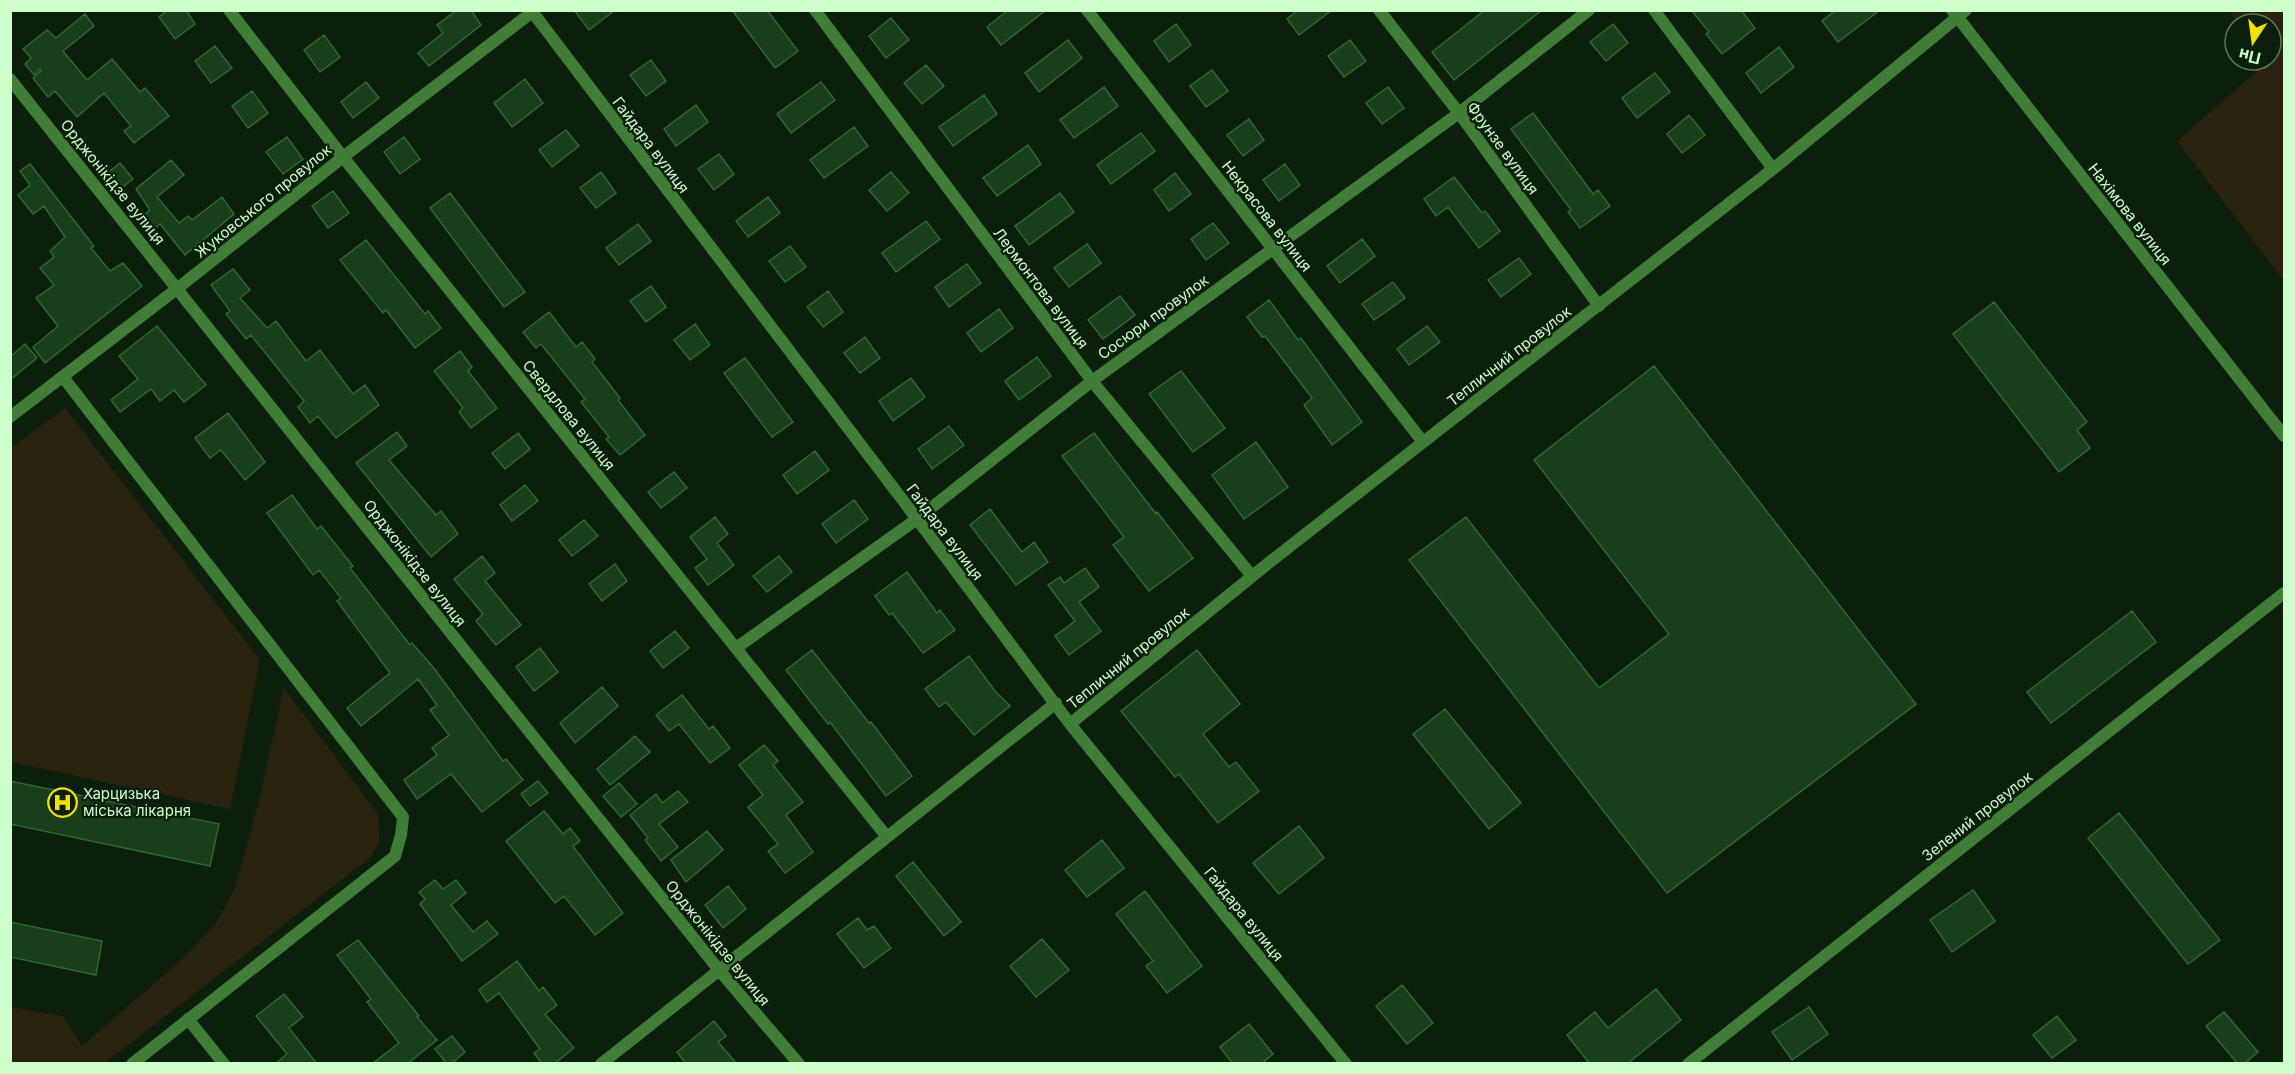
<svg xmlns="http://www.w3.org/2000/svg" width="2295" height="1074" font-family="Inter,sans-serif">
	<rect width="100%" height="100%" fill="#0c1e0c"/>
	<path fill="#28220f" d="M 2230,11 L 2284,11 L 2284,281 L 2177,141 L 2263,66 L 2260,60 L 2271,60 L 2271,24 L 2238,24 Z
		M 65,408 L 260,660 L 230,809 L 11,762 L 11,448 Z
		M 284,688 L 378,814 L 380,842 L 370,858 L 105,1063 L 11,1063 L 11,1007 L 63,1016 L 82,1046 L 180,961 L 215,925 L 235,888 L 259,800 Z"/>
	<path fill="#183f19" stroke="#2a6b2b" stroke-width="1.5" d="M 168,10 L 186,10 L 195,24 L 175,39 L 159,17 Z
		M 457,10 L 471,10 L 481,25 L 429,66 L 418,53 L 443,33 L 437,25 Z
		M 574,10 L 615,10 L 589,30 Z
		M 732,10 L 767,10 L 798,51 L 775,68 Z
		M 1008,10 L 1046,10 L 1001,45 L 987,27 Z
		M 1298,10 L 1332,10 L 1299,35 L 1287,19 Z
		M 1485,10 L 1542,10 L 1454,80 L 1432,52 Z
		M 1691,10 L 1741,10 L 1755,28 L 1722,54 L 1706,34 L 1709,32 Z
		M 1836,10 L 1880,10 L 1838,42 L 1822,21 Z
		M 85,14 L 94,26 L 63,51 L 87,80 L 112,59 L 140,92 L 145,88 L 169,116 L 134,143 L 124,131 L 131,126 L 104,93 L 77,117 L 55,91 L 48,97 L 33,78 L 41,71 L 40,69 L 34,75 L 25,64 L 31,58 L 23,49 L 47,30 L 56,38 Z
		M 891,18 L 909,40 L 886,58 L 869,36 Z
		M 1176,24 L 1191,45 L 1169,62 L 1154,41 Z
		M 1613,24 L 1628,43 L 1606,61 L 1590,42 Z
		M 324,35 L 340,57 L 320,72 L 304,50 Z
		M 1068,40 L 1082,58 L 1039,92 L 1025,73 Z
		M 1350,40 L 1366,61 L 1344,77 L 1328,56 Z
		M 215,46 L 232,68 L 211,83 L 195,61 Z
		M 1779,47 L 1794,67 L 1761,93 L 1746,73 Z
		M 651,60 L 666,81 L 646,96 L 630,75 Z
		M 926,65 L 944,86 L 922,104 L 904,83 Z
		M 1212,70 L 1228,91 L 1206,107 L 1190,86 Z
		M 1655,73 L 1670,92 L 1637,118 L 1622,98 Z
		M 525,79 L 543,103 L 512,127 L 494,103 Z
		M 366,82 L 379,98 L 353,118 L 341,102 Z
		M 821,82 L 835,100 L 791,133 L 777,114 Z
		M 1104,87 L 1118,106 L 1074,138 L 1060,120 Z
		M 1388,87 L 1404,108 L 1382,124 L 1366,103 Z
		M 252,91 L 268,113 L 248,128 L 232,106 Z
		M 984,95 L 997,114 L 953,146 L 939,127 Z
		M 696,105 L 708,122 L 676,146 L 664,129 Z
		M 1533,113 L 1593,194 L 1598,190 L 1610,206 L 1580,228 L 1568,212 L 1571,210 L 1511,129 Z
		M 1689,115 L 1705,135 L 1682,153 L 1667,134 Z
		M 1249,119 L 1264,140 L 1243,156 L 1227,135 Z
		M 854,127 L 868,146 L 824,178 L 810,160 Z
		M 566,130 L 579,146 L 552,167 L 539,150 Z
		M 1141,133 L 1155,151 L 1111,184 L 1097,165 Z
		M 287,137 L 303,159 L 283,174 L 266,152 Z
		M 404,137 L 420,159 L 400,174 L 384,152 Z
		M 1028,145 L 1041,164 L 997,196 L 983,178 Z
		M 719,154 L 734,174 L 714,190 L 698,169 Z
		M 171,160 L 184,175 L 157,197 L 179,223 L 188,216 L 192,220 L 222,197 L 234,214 L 185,255 L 160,224 L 151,231 L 141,218 L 150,210 L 136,189 Z
		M 120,163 L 133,179 L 119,190 L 106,174 Z
		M 30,164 L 94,246 L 91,248 L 110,271 L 123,263 L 142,286 L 45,363 L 33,347 L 58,326 L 36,298 L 54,285 L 40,268 L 54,257 L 50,251 L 65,237 L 44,206 L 33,214 L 18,195 L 30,185 L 20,171 Z
		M 1285,164 L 1300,185 L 1279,201 L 1263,180 Z
		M 601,172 L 616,193 L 596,208 L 580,188 Z
		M 891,172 L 909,193 L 887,211 L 869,190 Z
		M 1175,173 L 1191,194 L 1169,211 L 1154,190 Z
		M 1454,177 L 1482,213 L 1485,211 L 1500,231 L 1479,248 L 1448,207 L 1436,216 L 1424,199 Z
		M 333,191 L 349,213 L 328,228 L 312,206 Z
		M 450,193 L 525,292 L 504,307 L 430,208 Z
		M 1060,193 L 1074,212 L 1029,245 L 1015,226 Z
		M 768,197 L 780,213 L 748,237 L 736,221 Z
		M 926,221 L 940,239 L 896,272 L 882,253 Z
		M 1213,223 L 1229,243 L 1206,260 L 1191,239 Z
		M 638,224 L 651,241 L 619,265 L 606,248 Z
		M 1362,239 L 1375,256 L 1340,283 L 1327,266 Z
		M 366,240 L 425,314 L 428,311 L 441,328 L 415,348 L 386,310 L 383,313 L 340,260 Z
		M 1087,244 L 1101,263 L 1069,287 L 1054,268 Z
		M 790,246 L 806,267 L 785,282 L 769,261 Z
		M 1519,258 L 1531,274 L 1501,297 L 1488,280 Z
		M 967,264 L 981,283 L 949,307 L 935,287 Z
		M 233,269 L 250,290 L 240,298 L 267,328 L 276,321 L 306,361 L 320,350 L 353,394 L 365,385 L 379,405 L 336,438 L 318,416 L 310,423 L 298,407 L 304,401 L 251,335 L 246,339 L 226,314 L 230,311 L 211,285 Z
		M 1393,282 L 1405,298 L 1374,320 L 1362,304 Z
		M 651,286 L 666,307 L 646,322 L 630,301 Z
		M 828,291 L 843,312 L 823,327 L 807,307 Z
		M 1120,296 L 1135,315 L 1103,339 L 1088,320 Z
		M 1269,300 L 1298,340 L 1301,338 L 1362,422 L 1332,445 L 1304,405 L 1312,398 L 1265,336 L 1262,337 L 1247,317 Z
		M 1994,302 L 2087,422 L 2077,430 L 2090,448 L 2059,472 L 1953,334 Z
		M 999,309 L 1013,328 L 981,352 L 967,333 Z
		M 549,312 L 576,347 L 582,342 L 595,359 L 592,362 L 620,398 L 618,400 L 645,435 L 620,455 L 606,439 L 609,437 L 581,402 L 585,399 L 541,344 L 536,348 L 523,332 Z
		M 695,324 L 710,345 L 690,360 L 674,340 Z
		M 157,326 L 206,385 L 184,402 L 174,390 L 160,401 L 151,389 L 120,412 L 111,400 L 138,379 L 119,356 Z
		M 1427,326 L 1440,342 L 1409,365 L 1397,349 Z
		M 865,337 L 880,358 L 860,373 L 844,353 Z
		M 25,344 L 37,358 L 10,380 L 10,357 Z
		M 460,351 L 472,367 L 468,371 L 497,408 L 471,428 L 459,412 L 463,408 L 434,371 Z
		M 1037,357 L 1051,376 L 1019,400 L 1005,381 Z
		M 745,358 L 793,422 L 772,437 L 724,373 Z
		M 1654,366 L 1916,704 L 1667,893 L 1409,560 L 1466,517 L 1599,688 L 1669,634 L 1534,460 Z
		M 1181,371 L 1225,428 L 1193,452 L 1149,394 Z
		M 911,378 L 925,397 L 893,421 L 879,401 Z
		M 228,413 L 265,462 L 245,480 L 221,450 L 210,458 L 195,438 Z
		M 949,426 L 964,445 L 932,469 L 918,449 Z
		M 397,432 L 407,446 L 389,460 L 436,515 L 441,511 L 458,534 L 431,557 L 356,463 Z
		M 518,433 L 530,449 L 505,469 L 492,453 Z
		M 1094,433 L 1156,514 L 1157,512 L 1193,558 L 1149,591 L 1113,545 L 1124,537 L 1062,456 Z
		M 1256,442 L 1288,487 L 1244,519 L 1212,475 Z
		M 815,451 L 829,470 L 797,494 L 783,475 Z
		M 674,472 L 687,488 L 661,508 L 648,492 Z
		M 525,485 L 538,501 L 512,521 L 500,505 Z
		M 292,495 L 317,529 L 321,526 L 353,566 L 350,568 L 410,645 L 412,643 L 433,667 L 503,761 L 506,759 L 523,780 L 482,812 L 451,774 L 417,799 L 404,780 L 437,755 L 432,748 L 449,735 L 430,710 L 437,705 L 418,679 L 361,726 L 347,708 L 390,673 L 337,601 L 341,598 L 319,570 L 313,575 L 267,513 Z
		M 854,500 L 868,519 L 836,543 L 822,524 Z
		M 990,509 L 1022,552 L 1034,542 L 1048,562 L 1016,585 L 970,525 Z
		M 715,517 L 728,534 L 717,543 L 734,565 L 708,585 L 695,568 L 707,559 L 690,537 Z
		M 584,520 L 598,536 L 572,556 L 559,540 Z
		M 482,556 L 495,573 L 485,581 L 521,625 L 496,645 L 476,621 L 483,614 L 454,579 Z
		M 779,556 L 792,572 L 767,592 L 753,576 Z
		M 615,564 L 627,581 L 602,601 L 589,584 Z
		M 1085,568 L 1099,587 L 1079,602 L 1101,631 L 1069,655 L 1055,636 L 1075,621 L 1048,585 L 1060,577 L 1064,583 Z
		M 907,572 L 937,613 L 940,610 L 955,630 L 923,653 L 892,613 L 889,615 L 875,596 Z
		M 2132,611 L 2156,642 L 2051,723 L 2027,692 Z
		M 675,631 L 689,648 L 663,668 L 650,651 Z
		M 540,648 L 558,672 L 534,691 L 516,667 Z
		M 812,650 L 869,723 L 871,722 L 912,776 L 886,796 L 830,722 L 828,724 L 786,670 Z
		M 1197,650 L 1240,704 L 1203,734 L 1229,767 L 1236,762 L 1259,791 L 1218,823 L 1179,774 L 1175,777 L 1121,711 Z
		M 969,656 L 995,691 L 1010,706 L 974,735 L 946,702 L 939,707 L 925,689 Z
		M 602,687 L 618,706 L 575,743 L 560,723 Z
		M 682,695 L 709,729 L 713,726 L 730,748 L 710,763 L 679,724 L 669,731 L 656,715 Z
		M 1445,709 L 1521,803 L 1489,829 L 1413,734 Z
		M 635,736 L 650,752 L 610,785 L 597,769 Z
		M 764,745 L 778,761 L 773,765 L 803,802 L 786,815 L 813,852 L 785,873 L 768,851 L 778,844 L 748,807 L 763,795 L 739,765 Z
		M 10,781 L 219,824 L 210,866 L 10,824 Z
		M 538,781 L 548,793 L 530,806 L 521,794 Z
		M 619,783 L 637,804 L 621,817 L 603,796 Z
		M 678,791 L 688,802 L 659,824 L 678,847 L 661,861 L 645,840 L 648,838 L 630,815 L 656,794 L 662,803 Z
		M 544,811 L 563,834 L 570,828 L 580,841 L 573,846 L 623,913 L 595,935 L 564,896 L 555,903 L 506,841 Z
		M 2119,813 L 2220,940 L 2188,964 L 2088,838 Z
		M 1299,826 L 1324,858 L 1279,894 L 1253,863 Z
		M 707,831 L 723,850 L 686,882 L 671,860 Z
		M 1102,840 L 1124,868 L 1087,897 L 1065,870 Z
		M 913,862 L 961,922 L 944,936 L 896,876 Z
		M 435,880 L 443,889 L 456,880 L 466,893 L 451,905 L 473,932 L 487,921 L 498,934 L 462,961 L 420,904 L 425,899 L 419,892 Z
		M 728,886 L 746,909 L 723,928 L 705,905 Z
		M 1973,890 L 1995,921 L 1952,952 L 1930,920 Z
		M 1145,891 L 1202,966 L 1167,993 L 1146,966 L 1153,961 L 1116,914 Z
		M 858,918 L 867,930 L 874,926 L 891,948 L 864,968 L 837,934 Z
		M 10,922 L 102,941 L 96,975 L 10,957 Z
		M 1042,939 L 1069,970 L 1036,997 L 1010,966 Z
		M 358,940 L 419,1016 L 417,1017 L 437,1040 L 407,1064 L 372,1064 L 399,1043 L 367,1002 L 371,999 L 337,955 Z
		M 517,961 L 539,991 L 543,987 L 557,1005 L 545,1014 L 574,1048 L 554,1064 L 542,1064 L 534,1053 L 540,1049 L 499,993 L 487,1002 L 479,990 Z
		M 1402,985 L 1433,1023 L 1407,1044 L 1376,1006 Z
		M 1656,989 L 1681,1020 L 1627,1064 L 1590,1064 L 1567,1035 L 1595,1012 L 1608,1028 Z
		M 284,994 L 303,1017 L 289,1028 L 317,1064 L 275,1064 L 287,1054 L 256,1016 Z
		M 1809,1007 L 1828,1034 L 1792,1060 L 1772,1032 Z
		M 2224,1012 L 2258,1052 L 2244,1064 L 2238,1064 L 2206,1026 Z
		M 2057,1016 L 2076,1040 L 2052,1058 L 2033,1035 Z
		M 714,1021 L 726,1036 L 718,1042 L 737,1064 L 686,1064 L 677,1052 Z
		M 1249,1024 L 1273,1054 L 1261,1064 L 1233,1064 L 1220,1047 Z
		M 452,1036 L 465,1052 L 451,1064 L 447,1064 L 435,1049 Z"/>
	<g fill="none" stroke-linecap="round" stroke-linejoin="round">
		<path stroke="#407d37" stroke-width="12" d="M 229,10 L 343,157 L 887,837
			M 531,10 L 917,519 L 1070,724 L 1346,1064
			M 815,10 L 1092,381 L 1252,576
			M 1087,10 L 1423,442
			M 1379,10 L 1459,113 L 1599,306
			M 1654,10 L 1773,169
			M 10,79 L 719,970 L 799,1064
			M 63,377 L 403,817 L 401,835 L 395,856 L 132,1064
			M 10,417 L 178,288 L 343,157 L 535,10
			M 736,648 L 917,519 L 1092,381 L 1459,113 L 1589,10
			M 1070,724 L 1271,561 L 1773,169 L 1966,10
			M 188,1019 L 224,1064
			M 601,1064 L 1056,703
			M 1688,1064 L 2284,593"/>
		<path stroke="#407d37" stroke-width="12" d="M 1952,10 L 2284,436"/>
	</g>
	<defs>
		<symbol id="hospital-ring" viewBox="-11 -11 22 22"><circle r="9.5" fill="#0c1e0c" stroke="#f3e100" stroke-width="1.5"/><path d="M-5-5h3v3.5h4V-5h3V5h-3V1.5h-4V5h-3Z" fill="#f3e100"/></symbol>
	</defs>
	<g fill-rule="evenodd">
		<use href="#hospital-ring" x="46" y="786" width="33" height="33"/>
	</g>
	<g text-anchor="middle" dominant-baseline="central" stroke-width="4.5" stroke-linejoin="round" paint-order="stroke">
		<g font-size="15" fill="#ccffc9" stroke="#0c1e0c">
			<text transform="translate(651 145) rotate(53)">Гайдара вулиця</text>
			<text transform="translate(1503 148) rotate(54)">Фрунзе вулиця</text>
			<text transform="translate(113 182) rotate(51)">Орджонікідзе вулиця</text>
			<text transform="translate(263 201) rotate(-39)">Жуковського провулок</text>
			<text transform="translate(2130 214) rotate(52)">Нахімова вулиця</text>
			<text transform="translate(1267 216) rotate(52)">Некрасова вулиця</text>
			<text transform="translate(1041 288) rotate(53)">Лермонтова вулиця</text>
			<text transform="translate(1153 317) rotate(-36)">Сосюри провулок</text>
			<text transform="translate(1509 356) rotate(-38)">Тепличний провулок</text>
			<text transform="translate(569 415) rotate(51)">Свердлова вулиця</text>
			<text transform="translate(945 532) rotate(53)">Гайдара вулиця</text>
			<text transform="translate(415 563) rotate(52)">Орджонікідзе вулиця</text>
			<text transform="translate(1128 658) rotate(-39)">Тепличний провулок</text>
			<text transform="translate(1977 816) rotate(-38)">Зелений провулок</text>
			<text transform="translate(1244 914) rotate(51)">Гайдара вулиця</text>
			<text transform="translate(718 943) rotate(51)">Орджонікідзе вулиця</text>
		</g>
		<g font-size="15" fill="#ccffc9" stroke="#0c1e0c" text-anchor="start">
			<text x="83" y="793">Харцизька<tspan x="83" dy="17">міська лікарня</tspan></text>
		</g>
	</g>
	<rect width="2295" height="1074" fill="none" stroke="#ccffc9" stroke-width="24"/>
	<g transform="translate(2253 42) rotate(193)"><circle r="28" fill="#0c1e0c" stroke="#597858" stroke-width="1.5"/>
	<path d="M0-4.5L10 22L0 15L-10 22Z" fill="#f3e100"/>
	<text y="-9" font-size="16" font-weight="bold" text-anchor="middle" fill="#ccffc9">Пн</text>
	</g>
</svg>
